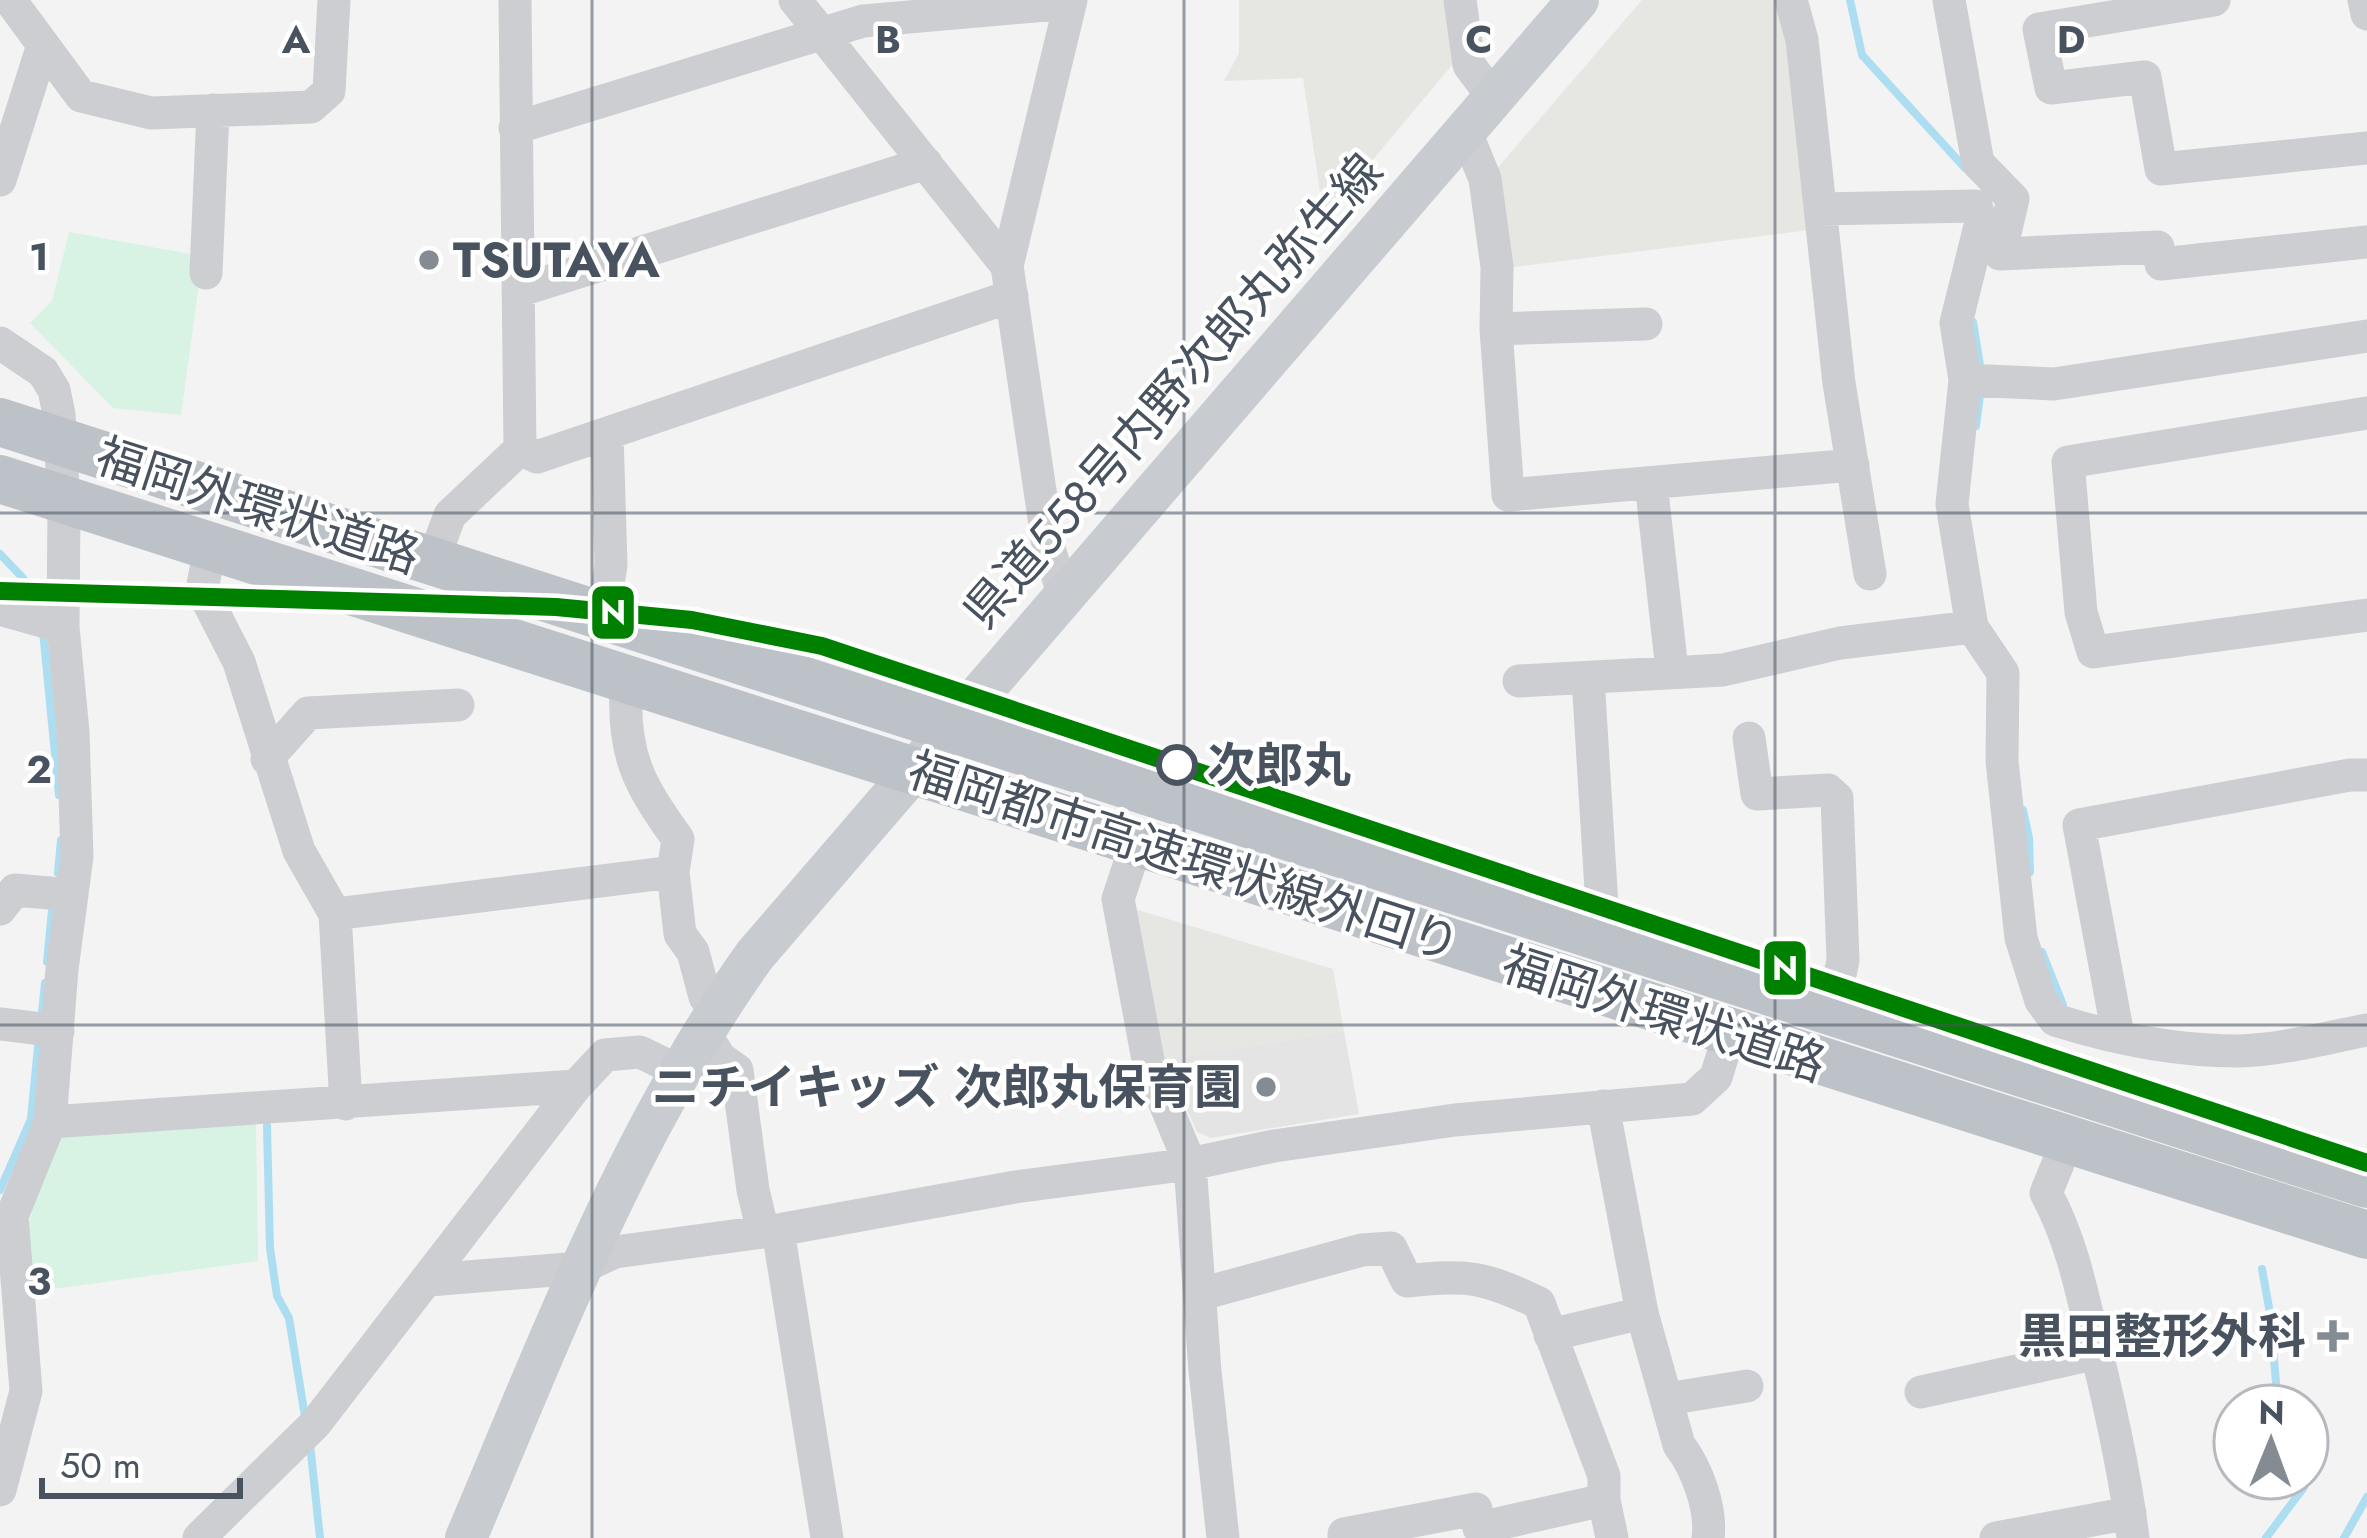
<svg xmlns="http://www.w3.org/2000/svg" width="2367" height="1538" font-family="Jost,'Noto Sans JP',sans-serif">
	<rect width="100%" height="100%" fill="#f3f3f3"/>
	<path fill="#e6e6e2" d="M 1239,0 L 1444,0 L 1453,64 L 1324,218 L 1303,78 L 1224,81 L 1239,53 Z
		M 1642,0 L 1785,0 L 1809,230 L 1506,268 L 1494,172 Z
		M 1135,909 L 1333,969 L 1344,1031 L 1165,1060 Z"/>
	<path fill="#e5e4e5" d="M 1344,1031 L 1359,1114 L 1211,1138 L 1197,1132 L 1165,1060 Z"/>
	<path fill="#d8f2e4" d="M 69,232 L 190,254 L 199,284 L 181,415 L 113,408 L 30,323 L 52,301 Z
		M 256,1123 L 258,1261 L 31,1292 L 29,1221 L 55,1132 Z"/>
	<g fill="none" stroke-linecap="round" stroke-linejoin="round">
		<path stroke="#adddf0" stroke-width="8" d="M 1850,0 L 1862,55 L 1965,168
			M 1973,322 L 1981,372
			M 1976,426 L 1981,387
			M 0,554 L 23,578 L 41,610
			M 43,631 L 59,795
			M 2023,810 L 2029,838 L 2030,872
			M 58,873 L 61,840
			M 2042,952 L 2063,1005
			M 47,962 L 53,900
			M 41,1022 L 45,983
			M 267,1126 L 270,1248 L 277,1296 L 289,1318 L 305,1417
			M 0,1190 L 31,1119 L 39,1037
			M 2262,1269 L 2270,1313 L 2278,1406
			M 310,1444 L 320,1538
			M 2266,1538 L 2304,1487 L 2303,1478
			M 2344,1538 L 2367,1497"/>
		<path stroke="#cdced1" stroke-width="33" d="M 10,0 L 81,96 L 151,113 L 311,107 L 329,91 L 334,0
			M 795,0 L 1007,266
			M 1460,0 L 1469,65 L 1493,97
			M 1791,0 L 1802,40 L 1839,383 L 1870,574
			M 1949,0 L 1978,163 L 2013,199 L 2000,254 L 2158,247 L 2161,264 L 2367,242
			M 2214,0 L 2039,29 L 2051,88 L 2145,77 L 2161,169 L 2367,148
			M 2364,0 L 2367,14
			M 515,128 L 863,21 L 1070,3
			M 1465,130 L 1485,179 L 1497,267 L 1496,329 L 1508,495 L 1853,465
			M 0,180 L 43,45
			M 1820,209 L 1976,206 L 1981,222 L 1956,323 L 1965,380 L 1952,504 L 1972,627 L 2003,673 L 2002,761 L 2021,938 L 2041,1001 L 2055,1020 C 2112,1038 2178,1051 2238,1051 C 2281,1050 2325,1038 2367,1030
			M 206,273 L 213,110
			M 518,291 L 926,163
			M 1496,329 L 1646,324
			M 0,343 L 43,372 L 54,390 L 59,414 L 64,506 L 63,627 L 73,732 L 77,856 L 62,969 L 50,1122 L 12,1216 L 26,1391 L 0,1490
			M 1965,380 L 2054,384 L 2367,336
			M 2367,413 L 2068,462 L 2081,612 L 2093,652 L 2367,615
			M 520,449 L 537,457 L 1012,296
			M 1651,483 L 1672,670
			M 209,553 L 202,590 L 239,662 L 299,851 L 335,914 L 346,1104
			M 432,563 L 450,515 L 520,449 L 515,0
			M 1064,597 L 1048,545 L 1007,266 L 1071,0
			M 0,609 L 63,627
			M 603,616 L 611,565 L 607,434
			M 1588,678 L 1602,906 L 1593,936
			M 1519,681 L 1723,670 L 1840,643 L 1972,627
			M 626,689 C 623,756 639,785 678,839 L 673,872 L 680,934 L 693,952 L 705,997 L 717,1008
			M 1749,738 L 1757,794 L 1828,790 L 1837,798 L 1843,960 L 1832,1013
			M 267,759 L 308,713 L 458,705
			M 1136,845 L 1118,899 L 1149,1065 L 1190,1164 L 1205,1371 L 1223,1538
			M 0,909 L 15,890 L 72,895
			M 335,914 L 673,872
			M 0,1024 L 58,1031
			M 703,1030 L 720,1058 L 737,1070 L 753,1190 L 763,1232
			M 2118,1035 L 2079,825 L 2350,775 L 2367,775
			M 1603,1106 L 1642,1313 L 1679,1445 C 1697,1468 1712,1509 1708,1538
			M 50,1122 L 576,1086
			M 2066,1144 L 2046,1193 C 2069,1236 2079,1279 2090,1326 C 2108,1396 2124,1466 2133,1538
			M 778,1230 L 827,1538
			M 429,1280 L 580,1268 L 615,1252 L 778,1230 L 1015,1187 L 1190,1164 L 1274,1146 L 1455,1120 L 1692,1099 L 1716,1077 L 1729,1035
			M 1199,1291 L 1212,1291 L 1362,1250 L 1391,1248 L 1407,1281 C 1467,1274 1485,1277 1539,1303 L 1604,1476 L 1604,1500
			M 1550,1335 L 1642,1313
			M 1921,1392 L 2098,1353
			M 1667,1399 L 1747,1386
			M 199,1538 L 315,1424 L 576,1086 L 605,1055 L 640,1052 L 681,1072
			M 1344,1538 L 1344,1534 L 1476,1509 L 1479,1528 L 1604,1500 L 1612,1538
			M 1996,1538 L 2130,1513"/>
		<path stroke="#c8ccd0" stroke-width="42" d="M 466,1538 C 551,1338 628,1133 755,955 L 1578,0"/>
		<path stroke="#bdc2c8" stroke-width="48" d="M 0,422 L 2367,1184
			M 0,479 L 2367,1235"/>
		<defs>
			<path id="metro-1" d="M 0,591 L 556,607 L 692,620 L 822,646 L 2367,1163"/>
		</defs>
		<use href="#metro-1" stroke="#fff" stroke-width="27"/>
		<use href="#metro-1" stroke="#008000" stroke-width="18"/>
	</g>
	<path fill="none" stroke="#495360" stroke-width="3" stroke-opacity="0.55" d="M 592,0 L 592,1538M 1184,0 L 1184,1538M 1775,0 L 1775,1538M 0,513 L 2367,513M 0,1025 L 2367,1025"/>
	<g fill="#848b93" stroke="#fff" stroke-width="4.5">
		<circle cx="429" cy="260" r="12"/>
		<circle cx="1266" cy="1087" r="12"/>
		<path d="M2327 1318h12v12h12v12h-12v12h-12v-12h-12v-12h12z"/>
	</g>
	<circle fill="#fff" stroke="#495360" stroke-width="6" cx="1177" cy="765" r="18"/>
	<g text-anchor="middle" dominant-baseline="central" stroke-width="9" stroke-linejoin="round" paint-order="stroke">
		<g font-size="48" font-weight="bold" fill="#495360" stroke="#fff" text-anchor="end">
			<text x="453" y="260" text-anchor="start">TSUTAYA</text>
			<text x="1242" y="1087">ニチイキッズ 次郎丸保育園</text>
			<text x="2306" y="1336">黒田整形外科</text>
		</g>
		<g font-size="48" fill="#495360" stroke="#fff">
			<text transform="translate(1173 391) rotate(-49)">県道558号内野次郎丸弥生線</text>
			<text transform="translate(258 506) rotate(18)">福岡外環状道路</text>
			<text transform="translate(1184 857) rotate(18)">福岡都市高速環状線外回り</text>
			<text transform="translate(1664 1014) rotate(18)">福岡外環状道路</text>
		</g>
		<g font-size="48" font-weight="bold" fill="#495360" stroke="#fff" text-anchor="start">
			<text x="1207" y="765">次郎丸</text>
		</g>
	</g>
	<g font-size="39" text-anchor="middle" font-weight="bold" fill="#495360" stroke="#fff" stroke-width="9" stroke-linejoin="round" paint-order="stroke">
		<text x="296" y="53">A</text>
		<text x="888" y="53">B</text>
		<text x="1479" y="53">C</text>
		<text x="2071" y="53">D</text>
		<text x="39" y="270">1</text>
		<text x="39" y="783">2</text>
		<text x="39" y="1295">3</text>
	</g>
	<g stroke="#fff" stroke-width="4.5">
		<rect x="590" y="584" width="46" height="57" rx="12" fill="#008000"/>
		<rect x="1762" y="939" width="46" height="58" rx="12" fill="#008000"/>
	</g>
	<g font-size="33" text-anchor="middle" font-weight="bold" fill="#fff">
		<text x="613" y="624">N</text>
		<text x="1785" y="980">N</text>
	</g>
	<g transform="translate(2271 1442) rotate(1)"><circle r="57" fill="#ffffff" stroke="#b6babf" stroke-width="3"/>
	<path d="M0-9L21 45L0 30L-21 45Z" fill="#848b93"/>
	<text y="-18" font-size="33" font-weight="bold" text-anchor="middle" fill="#495360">N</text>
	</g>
	<path d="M42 1478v18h198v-18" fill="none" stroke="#495360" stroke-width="6"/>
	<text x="60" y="1478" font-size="36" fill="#495360" stroke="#ffffff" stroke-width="9" paint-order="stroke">50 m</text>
</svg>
